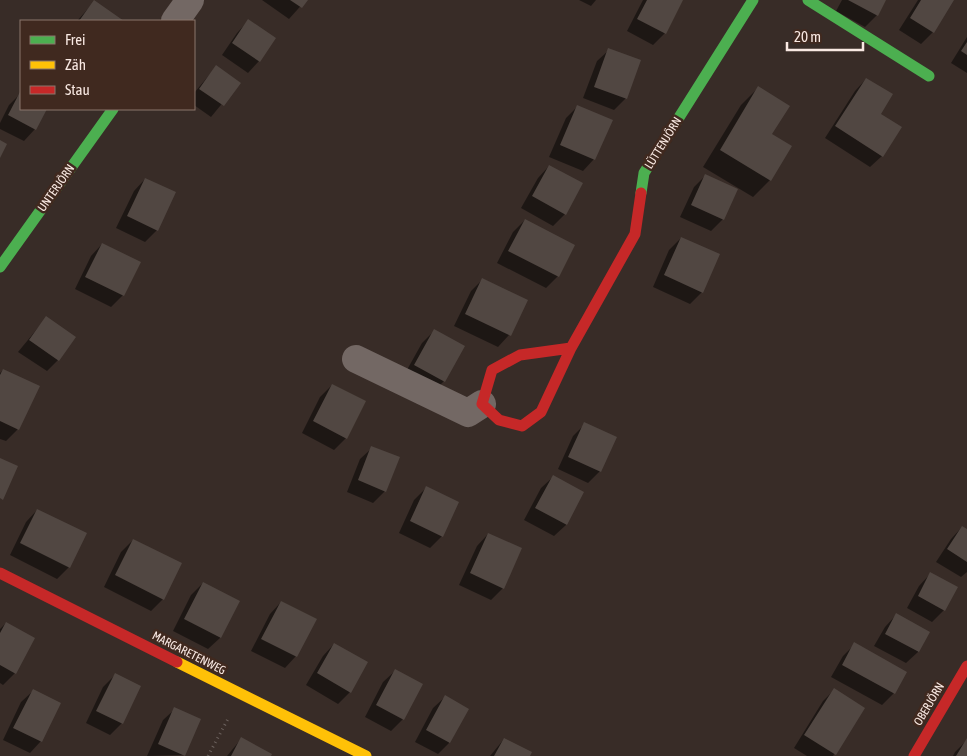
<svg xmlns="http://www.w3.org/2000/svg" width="967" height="756" font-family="'Asap Condensed',sans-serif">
	<rect width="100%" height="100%" fill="#382c27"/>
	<path fill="#0007" d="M 262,0 L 306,0 L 289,19 Z
		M 579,0 L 596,0 L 591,6 Z
		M 643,0 L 682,0 L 665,33 L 653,45 L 627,31 Z
		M 842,0 L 885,0 L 877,15 L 865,27 L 836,11 Z
		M 918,0 L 953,0 L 933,32 L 921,44 L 899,30 Z
		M 94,2 L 121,21 L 77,21 Z
		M 248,21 L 259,61 L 248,73 L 222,55 L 237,33 Z
		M 967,37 L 967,73 L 951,63 Z
		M 609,50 L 626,98 L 614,110 L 583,98 L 597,61 Z
		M 216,67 L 239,83 L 211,117 L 194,105 L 194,93 Z
		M 866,79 L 879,114 L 882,156 L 870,167 L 825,138 L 855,91 Z
		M 758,88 L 771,135 L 770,180 L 753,197 L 703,167 L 741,105 Z
		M 21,93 L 21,109 L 46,109 L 35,129 L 24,141 L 0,129 L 0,123 L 9,105 Z
		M 578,106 L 594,159 L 583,171 L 549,157 L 566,118 Z
		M 549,166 L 581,184 L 565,214 L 553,226 L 521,208 L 538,178 Z
		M 706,175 L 723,219 L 711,231 L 680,217 L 694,187 Z
		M 145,179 L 157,230 L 145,242 L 116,228 L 134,191 Z
		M 525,220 L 558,276 L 546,288 L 497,263 L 513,232 Z
		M 681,238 L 702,292 L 690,304 L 653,287 L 669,250 Z
		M 102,244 L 123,295 L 111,307 L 75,289 L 91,256 Z
		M 483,279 L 526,301 L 509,335 L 498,347 L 454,326 L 471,291 Z
		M 46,318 L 58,360 L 47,371 L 18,352 Z
		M 434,331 L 463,347 L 444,381 L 432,393 L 403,377 L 422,343 Z
		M 3,370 L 38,387 L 17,430 L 6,441 L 0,439 L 0,373 Z
		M 332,385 L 346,438 L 334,450 L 302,433 L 320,397 Z
		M 585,424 L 600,471 L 588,483 L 558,469 L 573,436 Z
		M 372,448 L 385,491 L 373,503 L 347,492 L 360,459 Z
		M 553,477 L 582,493 L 566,525 L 554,536 L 524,520 L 541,488 Z
		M 426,488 L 442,536 L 430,548 L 399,533 L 414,500 Z
		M 37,510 L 69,567 L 57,579 L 10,555 L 26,522 Z
		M 962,527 L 967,530 L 967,572 L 961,577 L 936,562 L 951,539 Z
		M 488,534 L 503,588 L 491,600 L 459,585 L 477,546 Z
		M 133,540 L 163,599 L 151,611 L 104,587 L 121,552 Z
		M 930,574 L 944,610 L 932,622 L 907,608 L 919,586 Z
		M 203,583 L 239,602 L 220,638 L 208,649 L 173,631 L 191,595 Z
		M 281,602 L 296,656 L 285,668 L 251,651 L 270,614 Z
		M 896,615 L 928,633 L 918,652 L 906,663 L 874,646 L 885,627 Z
		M 6,623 L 15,673 L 3,685 L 0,683 L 0,629 Z
		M 334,644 L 350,692 L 338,704 L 306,685 L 323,656 Z
		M 855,644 L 894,693 L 882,705 L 831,677 L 843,656 Z
		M 395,671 L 403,719 L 391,731 L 365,717 L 383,682 Z
		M 115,675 L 122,723 L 110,735 L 86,723 L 103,687 Z
		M 834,690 L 864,708 L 833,756 L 807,756 L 794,748 L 823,701 Z
		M 33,691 L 41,741 L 30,753 L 3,740 L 21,702 Z
		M 445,697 L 449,743 L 438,754 L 415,742 L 433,708 Z
		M 175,709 L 184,755 L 147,756 L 163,720 Z
		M 241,739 L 270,756 L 227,756 Z
		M 504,739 L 528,756 L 490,756 Z
		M 967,740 L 967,756 L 953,756 L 955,752 Z"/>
	<path fill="#514742" d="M 94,0 L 124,21 L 79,21 Z
		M 290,0 L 308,0 L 302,8 Z
		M 647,0 L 683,0 L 666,34 L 637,19 Z
		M 848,0 L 886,0 L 878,16 Z
		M 921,0 L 954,0 L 934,33 L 910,18 Z
		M 248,19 L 276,38 L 260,62 L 232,43 Z
		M 967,42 L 967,55 L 961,51 Z
		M 608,48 L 641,60 L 627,99 L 594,87 Z
		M 216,65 L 241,83 L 224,106 L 199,89 Z
		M 866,78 L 893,94 L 881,114 L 902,127 L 883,157 L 835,126 Z
		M 758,86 L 790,106 L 772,134 L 792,146 L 771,181 L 720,150 Z
		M 21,90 L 21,109 L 47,109 L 36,130 L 8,115 Z
		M 577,105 L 613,120 L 595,160 L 560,145 Z
		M 0,140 L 7,144 L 0,158 Z
		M 549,165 L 583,183 L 566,215 L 532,196 Z
		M 705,174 L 738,189 L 724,220 L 691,205 Z
		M 145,178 L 176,192 L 158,231 L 127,216 Z
		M 525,219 L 575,245 L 559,277 L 508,251 Z
		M 681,237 L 720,254 L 703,293 L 664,275 Z
		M 102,243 L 141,262 L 124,296 L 85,277 Z
		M 482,278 L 528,300 L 511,336 L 465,314 Z
		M 46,316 L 76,337 L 59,361 L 29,340 Z
		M 434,329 L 465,346 L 445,382 L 414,365 Z
		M 3,369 L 40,386 L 19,430 L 0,421 L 0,375 Z
		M 332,384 L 366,401 L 347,439 L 313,421 Z
		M 584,422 L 617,437 L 601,472 L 568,457 Z
		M 371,446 L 400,457 L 386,492 L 358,480 Z
		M 0,458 L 18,466 L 3,500 L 0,498 Z
		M 553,475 L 584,492 L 567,525 L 535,508 Z
		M 426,486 L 459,502 L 443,537 L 410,521 Z
		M 37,509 L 87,533 L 70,568 L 20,543 Z
		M 962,526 L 967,529 L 967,562 L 947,549 Z
		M 488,533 L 522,548 L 504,589 L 470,573 Z
		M 133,539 L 182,563 L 164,600 L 115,575 Z
		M 930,572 L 958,587 L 945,611 L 918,596 Z
		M 203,582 L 240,601 L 221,638 L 184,619 Z
		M 281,601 L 317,619 L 297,657 L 261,639 Z
		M 896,613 L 930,632 L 919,652 L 885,634 Z
		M 6,622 L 35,638 L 16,674 L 0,665 L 0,633 Z
		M 854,642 L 907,672 L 895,694 L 842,665 Z
		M 334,643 L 368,662 L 351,693 L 317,673 Z
		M 395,669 L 423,684 L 404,720 L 376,705 Z
		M 115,673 L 141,686 L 123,724 L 96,711 Z
		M 834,688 L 865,708 L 836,755 L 804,735 Z
		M 33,689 L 61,703 L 42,742 L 13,728 Z
		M 445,695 L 469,709 L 450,743 L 426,730 Z
		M 174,707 L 201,719 L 185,756 L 158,744 Z
		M 241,737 L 272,754 L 271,756 L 231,756 Z
		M 504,738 L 532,752 L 530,756 L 494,756 Z
		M 967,738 L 967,756 L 956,756 Z"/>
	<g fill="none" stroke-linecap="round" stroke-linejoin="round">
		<path stroke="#6c625e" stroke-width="3" stroke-dasharray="1 4" stroke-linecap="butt" d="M 208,756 L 229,717"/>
		<path stroke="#736864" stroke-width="28" d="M 175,21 L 190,0
			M 356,359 L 468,413 L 482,404"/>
		<path stroke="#4caf50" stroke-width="11" d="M 808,0 L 929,76
			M 641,193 L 644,173 L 753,0
			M 0,267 L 113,109"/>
		<path stroke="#ffc107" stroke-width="11" d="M 177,662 L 366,756"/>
		<path stroke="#c62828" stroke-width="11" d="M 571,348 L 520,355 L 492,370 L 482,404 L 499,420 L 522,426 L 541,412 L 571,348 L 635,234 L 641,193
			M 0,573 L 177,662
			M 914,756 L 967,666"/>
	</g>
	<g text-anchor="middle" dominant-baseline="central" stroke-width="5" stroke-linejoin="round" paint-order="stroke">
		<g font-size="12" fill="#f9e9e3" stroke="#40291f">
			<text transform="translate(663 143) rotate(-58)">LÜTTENJÖRN</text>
			<text transform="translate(56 188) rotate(-55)">UNTERJÖRN</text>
			<text transform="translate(189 653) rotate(27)">MARGARETENWEG</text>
			<text transform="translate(929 704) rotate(-59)">OBERJÖRN</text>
		</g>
	</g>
	<rect x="20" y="20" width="175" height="90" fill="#40291f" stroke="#8a766d"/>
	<rect x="30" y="36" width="25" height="8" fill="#4caf50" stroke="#8a766d"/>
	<text x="65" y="45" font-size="15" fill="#f9e9e3">Frei</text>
	<rect x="30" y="61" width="25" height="8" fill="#ffc107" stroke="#8a766d"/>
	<text x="65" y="70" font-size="15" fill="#f9e9e3">Zäh</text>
	<rect x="30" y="86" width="25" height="8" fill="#c62828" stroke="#8a766d"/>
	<text x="65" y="95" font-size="15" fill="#f9e9e3">Stau</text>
	<path d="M787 42v8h76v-8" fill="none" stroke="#f9e9e3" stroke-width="2.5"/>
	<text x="794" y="42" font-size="15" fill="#f9e9e3" stroke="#40291f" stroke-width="4" paint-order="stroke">20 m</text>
</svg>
